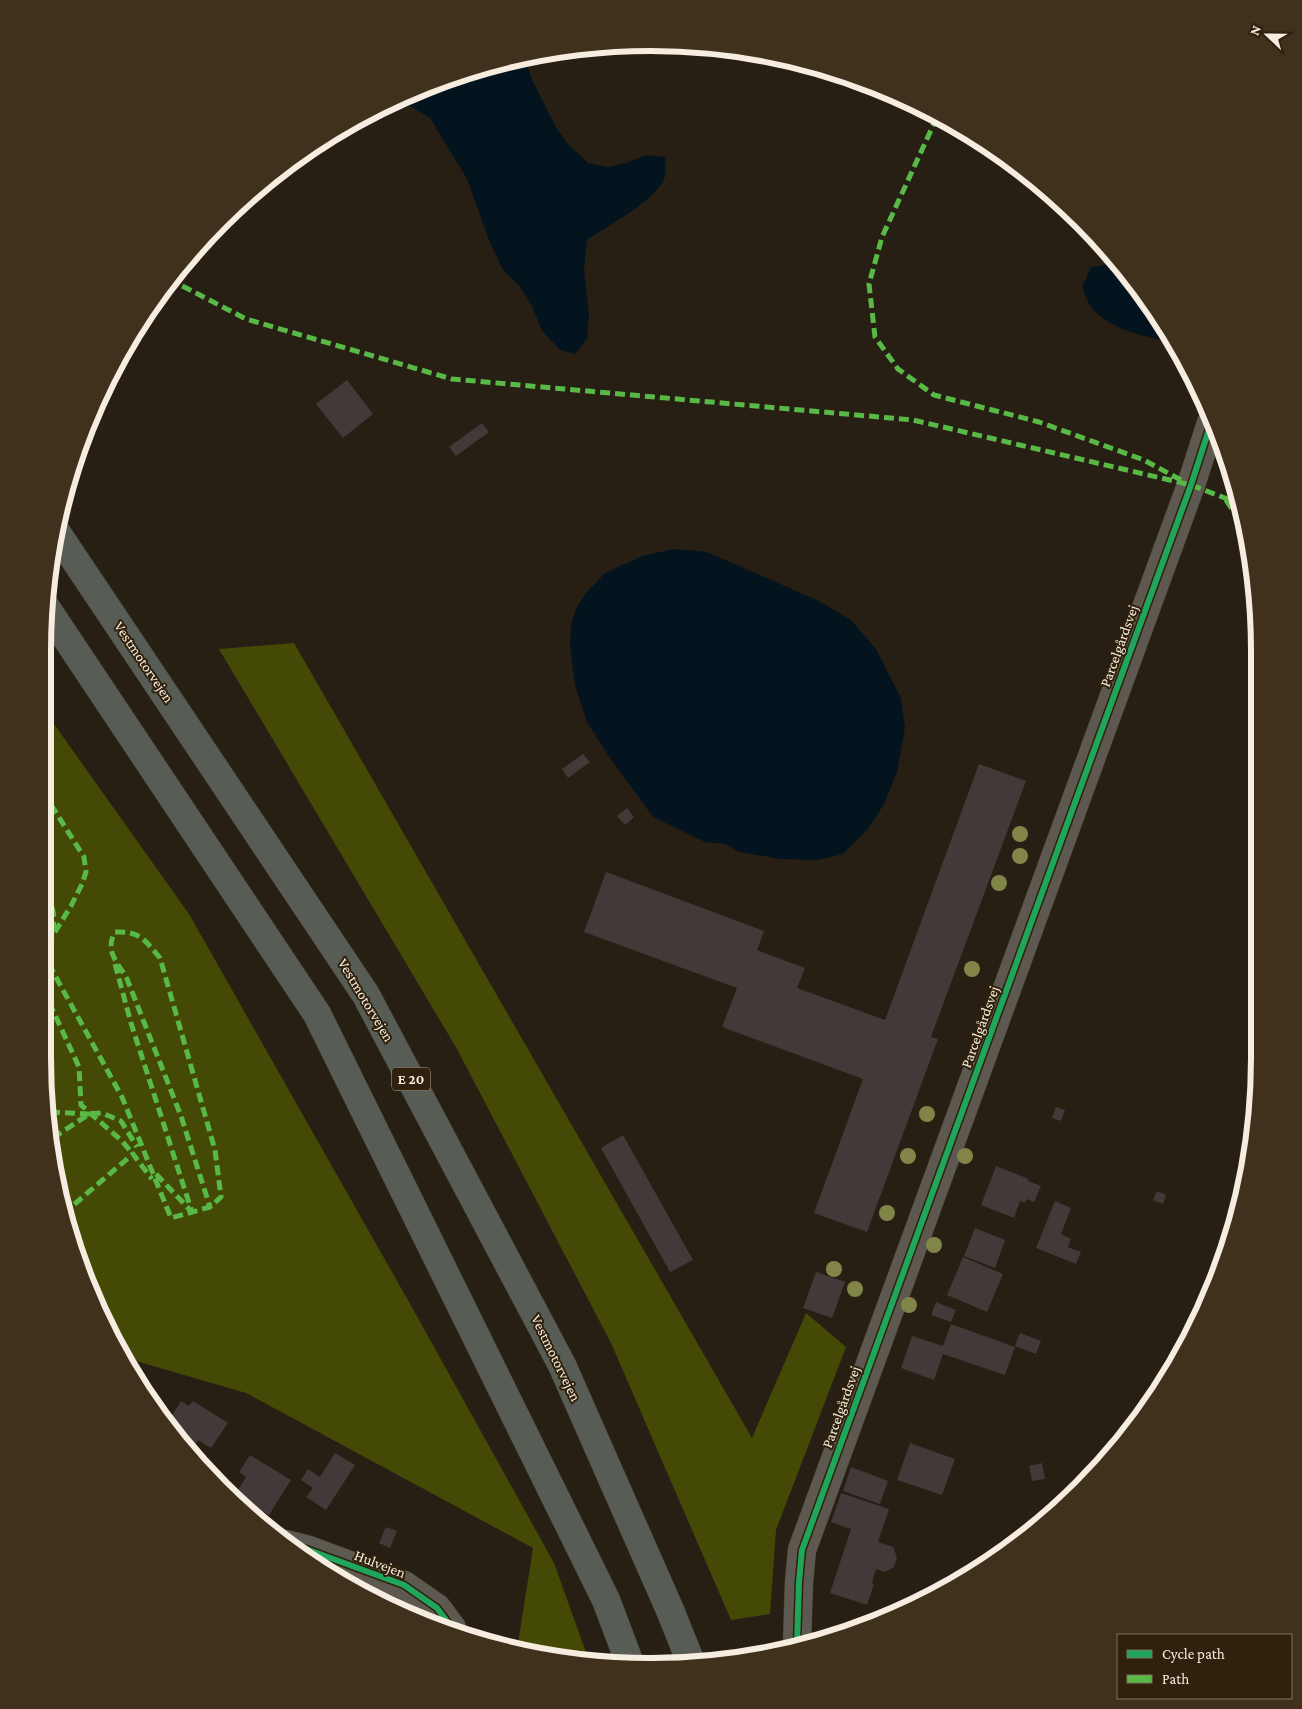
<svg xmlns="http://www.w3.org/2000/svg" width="1302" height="1709" font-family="'Crimson Pro',serif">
	<rect width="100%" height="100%" fill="#271f13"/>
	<path fill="#454906" d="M 294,643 L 752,1438 L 806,1313 L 846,1347 L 776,1530 L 770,1614 L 731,1620 L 611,1343 L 457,1049 L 219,649 Z
		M 44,710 L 189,914 L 409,1302 L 554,1563 L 588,1658 L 532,1655 L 517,1650 L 533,1548 L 246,1393 L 136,1361 L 125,1364 L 124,1362 L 63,1216 L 43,1058 Z"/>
	<path fill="#04141e" d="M 523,57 L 526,60 L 532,80 L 557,129 L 568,144 L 588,163 L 608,167 L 626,163 L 646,155 L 665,157 C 665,163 666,170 665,176 C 661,197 605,228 587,240 L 584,270 L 589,314 L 587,338 L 575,354 L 560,350 L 542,331 L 532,306 L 519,285 L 503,270 L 489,240 L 467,179 L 430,118 L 398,99 L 418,89 Z
		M 1116,263 L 1157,313 L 1170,340 C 1147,340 1103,326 1090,305 C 1087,300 1084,293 1082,287 L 1091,267 Z
		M 674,549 L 707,552 L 821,602 L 852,621 L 876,649 L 901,698 L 905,727 L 897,772 L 884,804 L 868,829 L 843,854 L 818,860 L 781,859 L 739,852 L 725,844 L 705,842 L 653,817 L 608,755 L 587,722 L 575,686 L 570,646 L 571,624 L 577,607 L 586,593 L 605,573 L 642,556 Z"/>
	<path fill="#413a39" d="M 347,380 L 373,414 L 343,438 L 316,404 Z
		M 482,423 L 489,432 L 456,456 L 449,447 Z
		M 583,754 L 590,762 L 568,778 L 562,769 Z
		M 979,764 L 1026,781 L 931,1037 L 938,1039 L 867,1232 L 814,1213 L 863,1079 L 722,1027 L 737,988 L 584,932 L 606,872 L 764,931 L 757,950 L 805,968 L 797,988 L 885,1020 Z
		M 627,808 L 634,817 L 625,825 L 617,816 Z
		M 1056,1107 L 1065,1110 L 1061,1121 L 1052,1118 Z
		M 623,1135 L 693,1260 L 670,1272 L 601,1148 Z
		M 996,1166 L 1029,1179 L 1028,1181 L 1041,1186 L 1034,1202 L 1027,1199 L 1025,1203 L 1020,1201 L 1014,1218 L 981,1205 Z
		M 1157,1191 L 1166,1195 L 1163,1204 L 1153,1200 Z
		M 1055,1201 L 1071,1208 L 1061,1234 L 1071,1239 L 1068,1247 L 1081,1252 L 1076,1264 L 1036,1248 Z
		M 975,1228 L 1005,1240 L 995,1268 L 964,1256 Z
		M 963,1257 L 1003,1274 L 987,1312 L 947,1295 Z
		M 1217,1263 L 1222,1265 L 1216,1278 L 1212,1277 Z
		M 816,1272 L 845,1282 L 832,1318 L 803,1308 Z
		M 936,1302 L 956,1310 L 951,1322 L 931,1315 Z
		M 951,1324 L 1015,1347 L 1005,1375 L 943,1354 L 934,1380 L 901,1368 L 912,1336 L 943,1346 Z
		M 1020,1333 L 1041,1341 L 1036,1354 L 1015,1346 Z
		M 181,1401 L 189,1406 L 193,1401 L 228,1423 L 211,1448 L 198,1440 L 192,1451 L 169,1421 Z
		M 910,1443 L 955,1459 L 942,1495 L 897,1480 Z
		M 335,1453 L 355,1465 L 326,1510 L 306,1497 L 313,1488 L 301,1480 L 308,1469 L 320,1477 Z
		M 250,1455 L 291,1480 L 269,1515 L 235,1495 L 246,1477 L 239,1472 Z
		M 1042,1463 L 1045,1479 L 1032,1481 L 1029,1466 Z
		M 851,1467 L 888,1481 L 880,1504 L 843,1491 Z
		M 841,1493 L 889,1509 L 878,1542 L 893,1547 L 897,1557 L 894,1567 L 885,1572 L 876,1569 L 872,1583 L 874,1584 L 867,1605 L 830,1593 L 851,1529 L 831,1522 Z
		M 386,1527 L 397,1531 L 390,1548 L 379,1543 Z"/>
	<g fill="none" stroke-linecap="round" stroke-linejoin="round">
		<defs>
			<path id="street" d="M 286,1544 L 306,1549 L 404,1585 L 437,1608 L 452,1628
				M 797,1644 L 799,1582 L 802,1550 L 1191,485 L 1211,423"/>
			<path id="highway" d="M 57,533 L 366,995 L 562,1365 L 670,1610 L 692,1665
				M 45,606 L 317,1014 L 606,1600 L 629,1661"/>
		</defs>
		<use href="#street" stroke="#423b32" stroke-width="29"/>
		<use href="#highway" stroke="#423b32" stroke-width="29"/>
		<use href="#street" stroke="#5e5950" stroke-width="28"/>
		<use href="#highway" stroke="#575c54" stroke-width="28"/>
		<path stroke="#58b947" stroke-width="5" stroke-dasharray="10 5" stroke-linecap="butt" d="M 937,117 L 882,237 L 869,284 L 875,337 L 898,369 L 934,395 L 1039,422 L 1144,460 L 1181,480
			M 169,279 L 246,319 L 452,379 L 913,420 L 1191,485 L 1225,498 L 1239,506
			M 1226,500 L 1244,527
			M 43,792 L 84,857 L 86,872 L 82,884 L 71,906 L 45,948 L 47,961 L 122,1097 L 171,1218 L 210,1207 L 221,1197 L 215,1150 L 160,958 C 145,940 140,931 115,932 C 104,952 118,962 127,979 L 181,1116 L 210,1207
			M 43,895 C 54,904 55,916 53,930
			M 115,964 L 131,1023 L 192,1212
			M 43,989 L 79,1067 L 81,1105 L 122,1141 L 133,1154
			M 50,1112 L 89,1114
			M 53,1138 L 89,1114 L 102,1113 L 121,1121 L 137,1147
			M 156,1174 L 190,1210
			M 63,1214 L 133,1154 L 152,1179"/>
		<defs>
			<path id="cycleway" d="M 286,1544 L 306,1549 L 404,1585 L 437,1608 L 452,1628
				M 797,1644 L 799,1582 L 802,1550 L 1191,485 L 1211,423"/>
		</defs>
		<use href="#cycleway" stroke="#2f210b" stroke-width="9"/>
		<use href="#cycleway" stroke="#20a55d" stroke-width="6"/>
	</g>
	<g fill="#828548">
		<circle cx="1020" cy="834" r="8"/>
		<circle cx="1020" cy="856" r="8"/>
		<circle cx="999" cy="883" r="8"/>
		<circle cx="972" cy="969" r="8"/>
		<circle cx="927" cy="1114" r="8"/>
		<circle cx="908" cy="1156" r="8"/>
		<circle cx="965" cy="1156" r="8"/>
		<circle cx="887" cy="1213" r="8"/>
		<circle cx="934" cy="1245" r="8"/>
		<circle cx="834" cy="1269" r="8"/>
		<circle cx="855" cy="1289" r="8"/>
		<circle cx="909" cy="1305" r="8"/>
	</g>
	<g text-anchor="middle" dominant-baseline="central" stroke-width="4" stroke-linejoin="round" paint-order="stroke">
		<rect fill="#2f210b" stroke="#baaf9f" stroke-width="1" x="392" y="1067.5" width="38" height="23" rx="4"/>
		<g font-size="14" font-weight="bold" fill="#f6ecdf">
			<text x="411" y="1079">E 20</text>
		</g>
		<g font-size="15" fill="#f6ecdf" stroke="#2f210b">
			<text transform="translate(1119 646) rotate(-70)">Parcelgårdsvej</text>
			<text transform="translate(144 662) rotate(56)">Vestmotorvejen</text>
			<text transform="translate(366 1000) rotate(59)">Vestmotorvejen</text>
			<text transform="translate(980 1027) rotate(-70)">Parcelgårdsvej</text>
			<text transform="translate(556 1358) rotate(64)">Vestmotorvejen</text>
			<text transform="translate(841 1407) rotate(-70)">Parcelgårdsvej</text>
			<text transform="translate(380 1564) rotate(21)">Hulvejen</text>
		</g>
	</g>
	<path d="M0 0H1302V1709H0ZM651 51H651A600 600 0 0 1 1251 651V1058A600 600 0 0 1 651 1658H651A600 600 0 0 1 51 1058V651A600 600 0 0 1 651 51Z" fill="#3f311c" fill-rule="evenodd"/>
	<path fill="none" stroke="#f6ecdf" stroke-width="6" d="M651 51H651A600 600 0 0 1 1251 651V1058A600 600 0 0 1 651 1658H651A600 600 0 0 1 51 1058V651A600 600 0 0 1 651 51Z"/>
	<rect x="1117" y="1634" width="175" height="65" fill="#2f210b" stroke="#7f7260"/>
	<rect x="1127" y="1650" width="25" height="8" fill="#20a55d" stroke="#7f7260"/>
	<text x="1162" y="1659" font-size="15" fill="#f6ecdf">Cycle path</text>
	<rect x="1127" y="1675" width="25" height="8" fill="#58b947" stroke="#7f7260"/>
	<text x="1162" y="1684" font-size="15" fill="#f6ecdf">Path</text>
	<g transform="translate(1267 35) rotate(292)" stroke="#2f210b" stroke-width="4" paint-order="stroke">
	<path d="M0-4L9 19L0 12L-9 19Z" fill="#f6ecdf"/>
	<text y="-8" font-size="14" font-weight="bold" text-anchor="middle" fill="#f6ecdf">N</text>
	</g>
</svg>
